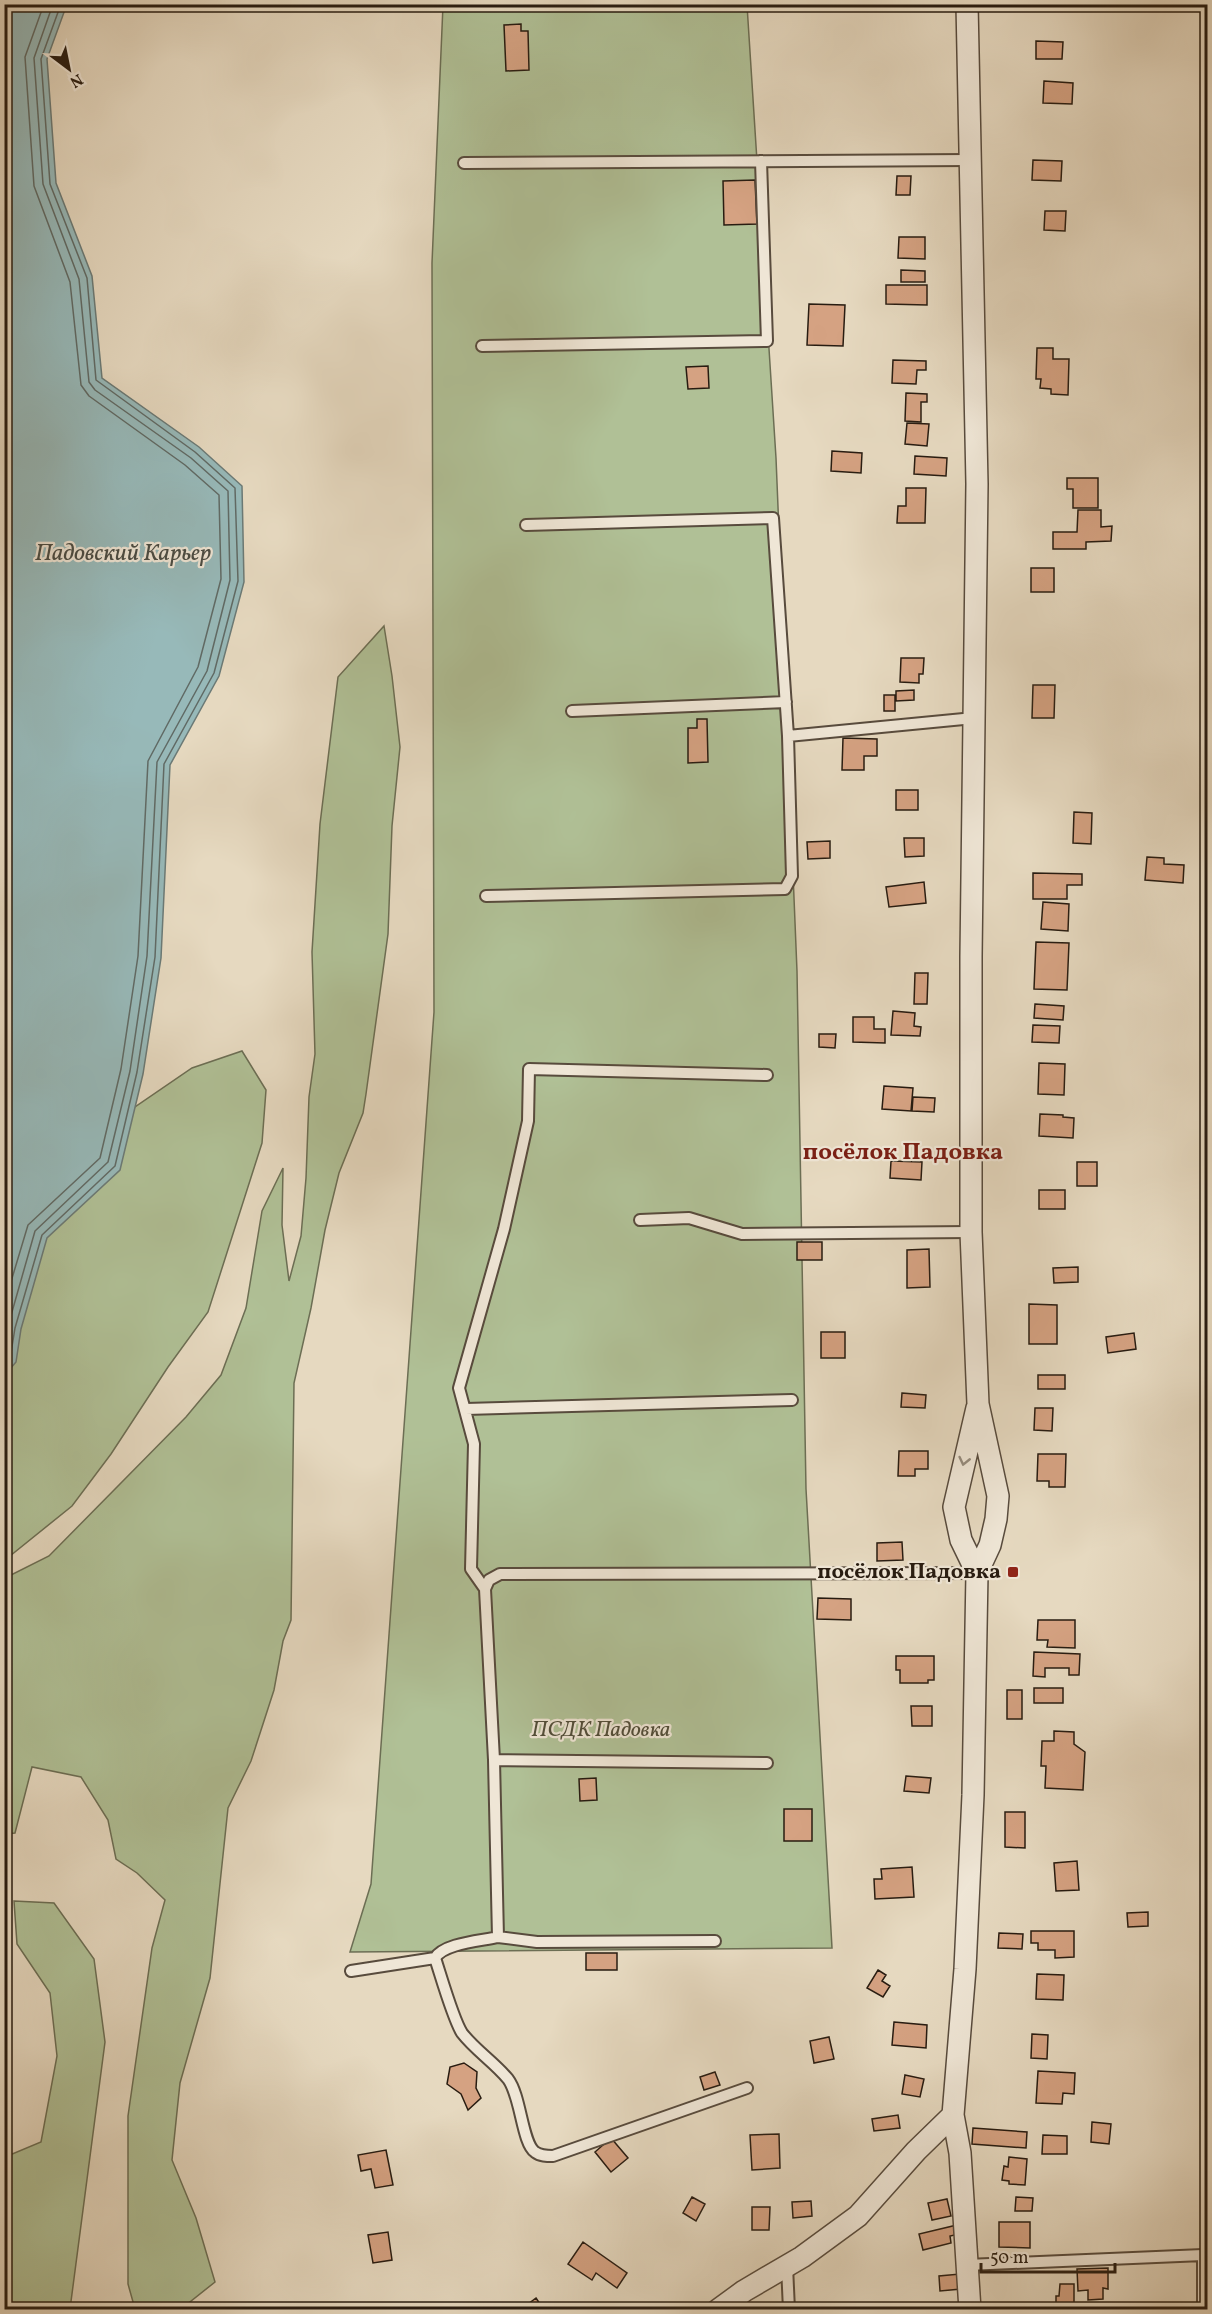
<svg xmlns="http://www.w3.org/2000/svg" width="1212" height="2314" font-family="Vollkorn,serif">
	<rect width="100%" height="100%" fill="#e6d9c0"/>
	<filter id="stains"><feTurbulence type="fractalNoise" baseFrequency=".00333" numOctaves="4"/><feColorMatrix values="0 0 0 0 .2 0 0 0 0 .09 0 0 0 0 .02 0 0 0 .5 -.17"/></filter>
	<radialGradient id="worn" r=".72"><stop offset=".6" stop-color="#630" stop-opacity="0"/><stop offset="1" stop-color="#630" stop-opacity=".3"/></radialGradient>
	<path fill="#b0c096" stroke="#6c6e54" stroke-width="1.5" d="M 443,5 L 747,5 L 776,458 L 797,971 L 806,1489 L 832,1948 L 350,1952 L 371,1884 L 434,1012 L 432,263 Z
		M 384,626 L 392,676 L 400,747 L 392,826 L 388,934 L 366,1094 L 363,1113 L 339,1173 L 325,1230 L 311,1308 L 294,1383 L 291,1620 L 283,1641 L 274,1690 L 251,1761 L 228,1808 L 210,1978 L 180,2083 L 172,2160 L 196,2218 L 215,2282 L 181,2309 L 135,2309 L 128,2284 L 128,2116 L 152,1948 L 165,1900 L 137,1873 L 116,1859 L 108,1820 L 81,1777 L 32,1767 L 15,1833 L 5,1834 L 5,1578 L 49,1556 L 186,1417 L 221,1375 L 246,1308 L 262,1211 L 283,1168 L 282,1225 L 289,1281 L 301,1236 L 306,1178 L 309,1097 L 315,1054 L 312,952 L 320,824 L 338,677 Z
		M 242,1051 L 266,1090 L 262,1143 L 208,1312 L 168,1367 L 111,1454 L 72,1506 L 5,1560 L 5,1196 L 192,1068 Z
		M 14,1901 L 54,1903 L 94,1959 L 105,2042 L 70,2309 L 25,2309 L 5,2306 L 5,2157 L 41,2142 L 57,2056 L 50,1993 L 17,1944 Z"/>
	<path fill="#97b9b9" stroke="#6b7a76" stroke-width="1.5" d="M 67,4 L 47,59 L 56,183 L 92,276 L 102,378 L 199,447 L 242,486 L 244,582 L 219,676 L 170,765 L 161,958 L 143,1074 L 120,1170 L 47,1238 L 21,1329 L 16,1362 L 5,1375 L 4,5 Z"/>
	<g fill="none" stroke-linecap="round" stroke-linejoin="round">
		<path stroke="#606a65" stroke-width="1.5" d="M 4,1305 L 28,1225 L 100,1158 L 121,1069 L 138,956 L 148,761 L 198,667 L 221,579 L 219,495 L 185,465 L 89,396 L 81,385 L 70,282 L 34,186 L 25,57 L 44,4
			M 4,1348 L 8,1326 L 35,1231 L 108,1162 L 130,1071 L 147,956 L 157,762 L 207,671 L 230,580 L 228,491 L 191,458 L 95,390 L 89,382 L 79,279 L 43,184 L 34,58 L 53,4
			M 4,1366 L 10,1359 L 15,1328 L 42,1235 L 115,1166 L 137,1072 L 155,957 L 164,764 L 214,673 L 238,581 L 235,488 L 195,452 L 96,380 L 87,278 L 50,184 L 41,59 L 61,4"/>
	</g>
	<path fill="#d5a282" stroke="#281c11" stroke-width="1.5" d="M 521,24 L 521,31 L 528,31 L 529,70 L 506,71 L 504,25 Z
		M 1036,41 L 1063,42 L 1062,59 L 1036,59 Z
		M 1044,81 L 1073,83 L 1072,104 L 1043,103 Z
		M 1033,160 L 1062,161 L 1061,181 L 1032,180 Z
		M 897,176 L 911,176 L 910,195 L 896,195 Z
		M 755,180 L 757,224 L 724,225 L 723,181 Z
		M 1045,211 L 1066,211 L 1065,231 L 1044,230 Z
		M 899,237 L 925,237 L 925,259 L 898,258 Z
		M 901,270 L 925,271 L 925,282 L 901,282 Z
		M 886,285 L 927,285 L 927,305 L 886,304 Z
		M 809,304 L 845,305 L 843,346 L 807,345 Z
		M 1037,348 L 1053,348 L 1053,359 L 1069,359 L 1068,395 L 1051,394 L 1051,389 L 1040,388 L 1041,379 L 1036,379 Z
		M 893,360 L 926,361 L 926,370 L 917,370 L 916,384 L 892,383 Z
		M 708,366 L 709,388 L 688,389 L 686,367 Z
		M 906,393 L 927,394 L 927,402 L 921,402 L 921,422 L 905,421 Z
		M 907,423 L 929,424 L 927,446 L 905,444 Z
		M 832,451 L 862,453 L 861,473 L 831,471 Z
		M 915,456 L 947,458 L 946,476 L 914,474 Z
		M 1067,478 L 1098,478 L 1098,508 L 1073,508 L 1073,489 L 1067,489 Z
		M 906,488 L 926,488 L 925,523 L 897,523 L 898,506 L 906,506 Z
		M 1078,510 L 1101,510 L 1101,527 L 1112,526 L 1111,541 L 1086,542 L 1086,549 L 1053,549 L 1053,532 L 1077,532 Z
		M 1031,568 L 1054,568 L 1054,592 L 1031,592 Z
		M 901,658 L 924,658 L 923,674 L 919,674 L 919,683 L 900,682 Z
		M 1033,685 L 1055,685 L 1054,718 L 1032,718 Z
		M 914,690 L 914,700 L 896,701 L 896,691 Z
		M 884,695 L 895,695 L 895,711 L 884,711 Z
		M 697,719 L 707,719 L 708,762 L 688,763 L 688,728 L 697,728 Z
		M 843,738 L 877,739 L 877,756 L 864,756 L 864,770 L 842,770 Z
		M 896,790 L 918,790 L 918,810 L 896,810 Z
		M 1074,812 L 1092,813 L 1091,844 L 1073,843 Z
		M 904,838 L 924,838 L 924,856 L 905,857 Z
		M 830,841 L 830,858 L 808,859 L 807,842 Z
		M 1147,857 L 1164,858 L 1164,864 L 1184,865 L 1183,883 L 1145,880 Z
		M 1033,873 L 1082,874 L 1082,885 L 1067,885 L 1067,899 L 1033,899 Z
		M 924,882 L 926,903 L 889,907 L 886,887 Z
		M 1043,902 L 1069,904 L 1068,931 L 1041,929 Z
		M 1036,942 L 1069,943 L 1067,990 L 1034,989 Z
		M 915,973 L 928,973 L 927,1004 L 914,1004 Z
		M 1035,1004 L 1064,1006 L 1063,1020 L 1034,1018 Z
		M 893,1011 L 915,1013 L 914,1026 L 921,1027 L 920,1036 L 891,1035 Z
		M 853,1017 L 874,1017 L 874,1029 L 885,1029 L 885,1043 L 853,1042 Z
		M 1033,1025 L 1060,1026 L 1059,1043 L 1032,1042 Z
		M 819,1034 L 836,1034 L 835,1048 L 819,1047 Z
		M 1039,1063 L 1065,1064 L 1064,1095 L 1038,1094 Z
		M 884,1086 L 913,1088 L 911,1111 L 882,1109 Z
		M 913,1097 L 935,1098 L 934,1112 L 912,1111 Z
		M 1040,1114 L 1063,1115 L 1063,1117 L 1074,1118 L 1073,1138 L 1039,1136 Z
		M 891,1161 L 922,1162 L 921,1180 L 890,1178 Z
		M 1077,1162 L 1097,1162 L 1097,1186 L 1077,1186 Z
		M 1039,1190 L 1065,1190 L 1065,1209 L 1039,1209 Z
		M 797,1242 L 822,1242 L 822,1260 L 797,1260 Z
		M 929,1249 L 930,1287 L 907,1288 L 907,1250 Z
		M 1078,1267 L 1078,1282 L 1054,1283 L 1053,1268 Z
		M 1029,1304 L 1057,1305 L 1057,1344 L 1029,1344 Z
		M 821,1332 L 845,1332 L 845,1358 L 821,1358 Z
		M 1134,1333 L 1136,1349 L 1108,1353 L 1106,1337 Z
		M 1038,1375 L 1065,1375 L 1065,1389 L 1038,1389 Z
		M 902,1393 L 926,1395 L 925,1408 L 901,1407 Z
		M 1035,1408 L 1053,1408 L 1052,1431 L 1034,1430 Z
		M 899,1451 L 928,1451 L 928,1469 L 915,1469 L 915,1476 L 898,1476 Z
		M 1038,1454 L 1066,1454 L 1065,1487 L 1049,1487 L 1049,1481 L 1037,1481 Z
		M 902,1542 L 903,1560 L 877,1561 L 877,1543 Z
		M 818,1598 L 851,1599 L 851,1620 L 817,1619 Z
		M 1038,1620 L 1075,1620 L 1075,1648 L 1047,1647 L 1048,1640 L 1037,1640 Z
		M 1034,1652 L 1080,1654 L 1079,1675 L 1069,1675 L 1069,1668 L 1045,1668 L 1045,1677 L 1033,1676 Z
		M 896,1656 L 934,1656 L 934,1680 L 928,1680 L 928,1683 L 900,1683 L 900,1670 L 896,1670 Z
		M 1034,1688 L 1063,1688 L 1063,1703 L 1034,1703 Z
		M 1007,1690 L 1022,1690 L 1022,1719 L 1007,1719 Z
		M 911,1706 L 932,1706 L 932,1726 L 912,1726 Z
		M 1054,1731 L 1074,1732 L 1074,1744 L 1085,1752 L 1083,1790 L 1045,1788 L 1046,1766 L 1041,1766 L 1042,1741 L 1054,1741 Z
		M 906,1776 L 931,1778 L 929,1793 L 904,1791 Z
		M 596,1778 L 597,1800 L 580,1801 L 579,1779 Z
		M 784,1809 L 812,1809 L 812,1841 L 784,1841 Z
		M 1005,1812 L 1025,1812 L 1025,1848 L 1005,1847 Z
		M 1077,1861 L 1079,1890 L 1056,1891 L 1054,1863 Z
		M 912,1867 L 914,1897 L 875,1899 L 874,1879 L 882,1879 L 881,1869 Z
		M 1148,1912 L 1148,1926 L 1128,1927 L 1127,1913 Z
		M 1031,1931 L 1074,1931 L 1074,1957 L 1055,1958 L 1055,1950 L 1038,1950 L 1038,1943 L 1031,1943 Z
		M 999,1933 L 1023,1934 L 1022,1949 L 998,1948 Z
		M 586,1953 L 617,1953 L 617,1970 L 586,1970 Z
		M 878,1970 L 886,1975 L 882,1981 L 890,1986 L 883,1997 L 867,1988 Z
		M 1037,1974 L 1064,1975 L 1063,2000 L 1036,1999 Z
		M 894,2022 L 927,2025 L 926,2048 L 892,2045 Z
		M 1032,2034 L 1048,2035 L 1047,2059 L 1031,2058 Z
		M 829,2037 L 834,2059 L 814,2063 L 810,2041 Z
		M 464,2063 L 477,2072 L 476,2088 L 481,2098 L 468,2110 L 461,2094 L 447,2084 L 450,2067 Z
		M 1038,2071 L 1075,2073 L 1074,2094 L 1063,2093 L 1062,2104 L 1036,2103 Z
		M 715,2072 L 720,2085 L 704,2090 L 700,2077 Z
		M 905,2075 L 924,2079 L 920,2097 L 902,2094 Z
		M 898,2115 L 900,2128 L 874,2131 L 872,2119 Z
		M 1092,2122 L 1111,2124 L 1109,2144 L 1091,2142 Z
		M 973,2128 L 1027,2132 L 1026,2148 L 972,2144 Z
		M 779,2134 L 780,2168 L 752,2170 L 750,2135 Z
		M 1043,2135 L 1067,2136 L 1067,2154 L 1042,2154 Z
		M 611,2138 L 628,2158 L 611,2172 L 595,2152 Z
		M 386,2150 L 393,2185 L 375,2188 L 371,2169 L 361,2171 L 358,2155 Z
		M 1009,2157 L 1027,2159 L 1025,2185 L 1009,2184 L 1009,2181 L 1002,2180 L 1004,2166 L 1008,2167 Z
		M 692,2197 L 705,2204 L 696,2221 L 683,2213 Z
		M 1016,2197 L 1033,2198 L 1032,2211 L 1015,2211 Z
		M 947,2199 L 951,2216 L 932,2220 L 928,2203 Z
		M 811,2201 L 812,2216 L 793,2218 L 792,2202 Z
		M 752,2207 L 770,2207 L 769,2230 L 752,2230 Z
		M 999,2222 L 1030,2222 L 1030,2248 L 999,2247 Z
		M 957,2225 L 959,2234 L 950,2236 L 951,2243 L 923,2250 L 919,2234 Z
		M 388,2232 L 392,2260 L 373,2263 L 368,2235 Z
		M 583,2242 L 627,2273 L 617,2288 L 596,2273 L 592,2280 L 568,2264 Z
		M 1108,2268 L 1108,2289 L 1103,2288 L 1103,2299 L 1088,2300 L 1088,2290 L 1078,2291 L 1077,2269 Z
		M 960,2274 L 961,2289 L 940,2291 L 939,2276 Z
		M 1060,2284 L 1074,2284 L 1074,2310 L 1056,2310 L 1056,2296 L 1059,2296 Z
		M 536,2298 L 544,2310 L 520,2310 Z"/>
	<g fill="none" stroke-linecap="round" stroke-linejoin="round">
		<defs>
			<path id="lane" d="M 464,163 L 970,160
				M 482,346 L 767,341 L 761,161
				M 526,525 L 773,518 L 788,736
				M 572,711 L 786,702
				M 486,896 L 785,889 L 792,876 L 788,736 L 974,718
				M 640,1220 L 689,1218 L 742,1234 L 971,1232
				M 466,1409 L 792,1400
				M 485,1589 L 471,1569 L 474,1444 L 459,1388 L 504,1229 L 528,1121 L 529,1069 L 767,1075
				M 494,1760 L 767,1763
				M 498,1937 C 481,1941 444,1943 435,1958 C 441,1976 453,2019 462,2033 C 475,2050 494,2062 508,2079 C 521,2096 522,2143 535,2152 C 540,2156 547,2156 553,2156 L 747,2088
				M 715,1941 L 537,1942 L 498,1937 L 494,1760 L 485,1589 L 489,1580 L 500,1574 L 977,1573
				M 351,1971 L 435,1958
				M 967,2265 L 1203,2255 L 1203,2310
				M 787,2266 L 789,2310"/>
			<path id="street" d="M 977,1573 L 961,1540 L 954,1507 L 977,1408
				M 953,2115 L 960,2153 L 970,2310
				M 718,2310 L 744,2291 L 802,2257 L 858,2216 L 916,2151 L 953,2115 L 965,1969 L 973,1795 L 977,1573 L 990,1545 L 996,1519 L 998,1496 L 978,1404 L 971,1232 L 971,957 L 977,484 L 967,4"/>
		</defs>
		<use href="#lane" stroke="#584b3d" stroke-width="14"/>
		<use href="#street" stroke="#584b3d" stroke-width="24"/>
		<use href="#lane" stroke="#efe6d6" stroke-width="10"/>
		<use href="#street" stroke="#efe6d6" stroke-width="21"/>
	</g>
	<defs><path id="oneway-chevron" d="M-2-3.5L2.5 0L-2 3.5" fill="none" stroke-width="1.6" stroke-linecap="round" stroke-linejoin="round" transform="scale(1.5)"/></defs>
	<use stroke="#958b7d" href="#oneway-chevron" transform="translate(964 1461) rotate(103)"/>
	<rect fill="#8f2418" stroke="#efe6d6" stroke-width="2" x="1007" y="1566" width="12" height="12" rx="3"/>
	<g text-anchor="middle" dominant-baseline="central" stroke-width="4.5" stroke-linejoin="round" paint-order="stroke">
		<g font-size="22" font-weight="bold" fill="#281c11" stroke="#efe6d6" text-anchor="end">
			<text x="1001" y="1572">посёлок Падовка</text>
		</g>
		<g font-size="22" font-style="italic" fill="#514d39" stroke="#efe6d6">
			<text x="601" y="1730">ПСДК Падовка</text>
		</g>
		<g font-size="24" font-style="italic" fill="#494b43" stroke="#efe6d6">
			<text x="123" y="554">Падовский Карьер</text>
		</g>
		<g font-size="24" font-weight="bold" fill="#7a1f14" stroke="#efe6d6">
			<text x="903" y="1153">посёлок Падовка</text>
		</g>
	</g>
	<rect width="1212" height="2314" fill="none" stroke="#e6d9c0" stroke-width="24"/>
	<rect x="6" y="6" width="1200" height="2302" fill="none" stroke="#281c11" stroke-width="3"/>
	<rect x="12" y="12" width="1188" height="2290" fill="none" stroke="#281c11" stroke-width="1.5"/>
	<g transform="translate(69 69) rotate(148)" stroke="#efe6d6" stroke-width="4.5" paint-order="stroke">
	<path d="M0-4.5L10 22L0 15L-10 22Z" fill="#281c11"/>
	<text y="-9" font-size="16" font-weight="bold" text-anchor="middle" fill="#281c11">N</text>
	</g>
	<path d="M981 2263v9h134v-9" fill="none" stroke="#281c11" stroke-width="3"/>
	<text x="990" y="2263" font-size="18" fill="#281c11" stroke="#efe6d6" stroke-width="4.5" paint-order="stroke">50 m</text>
	<rect width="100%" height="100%" filter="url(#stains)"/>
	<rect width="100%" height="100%" fill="url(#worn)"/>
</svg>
